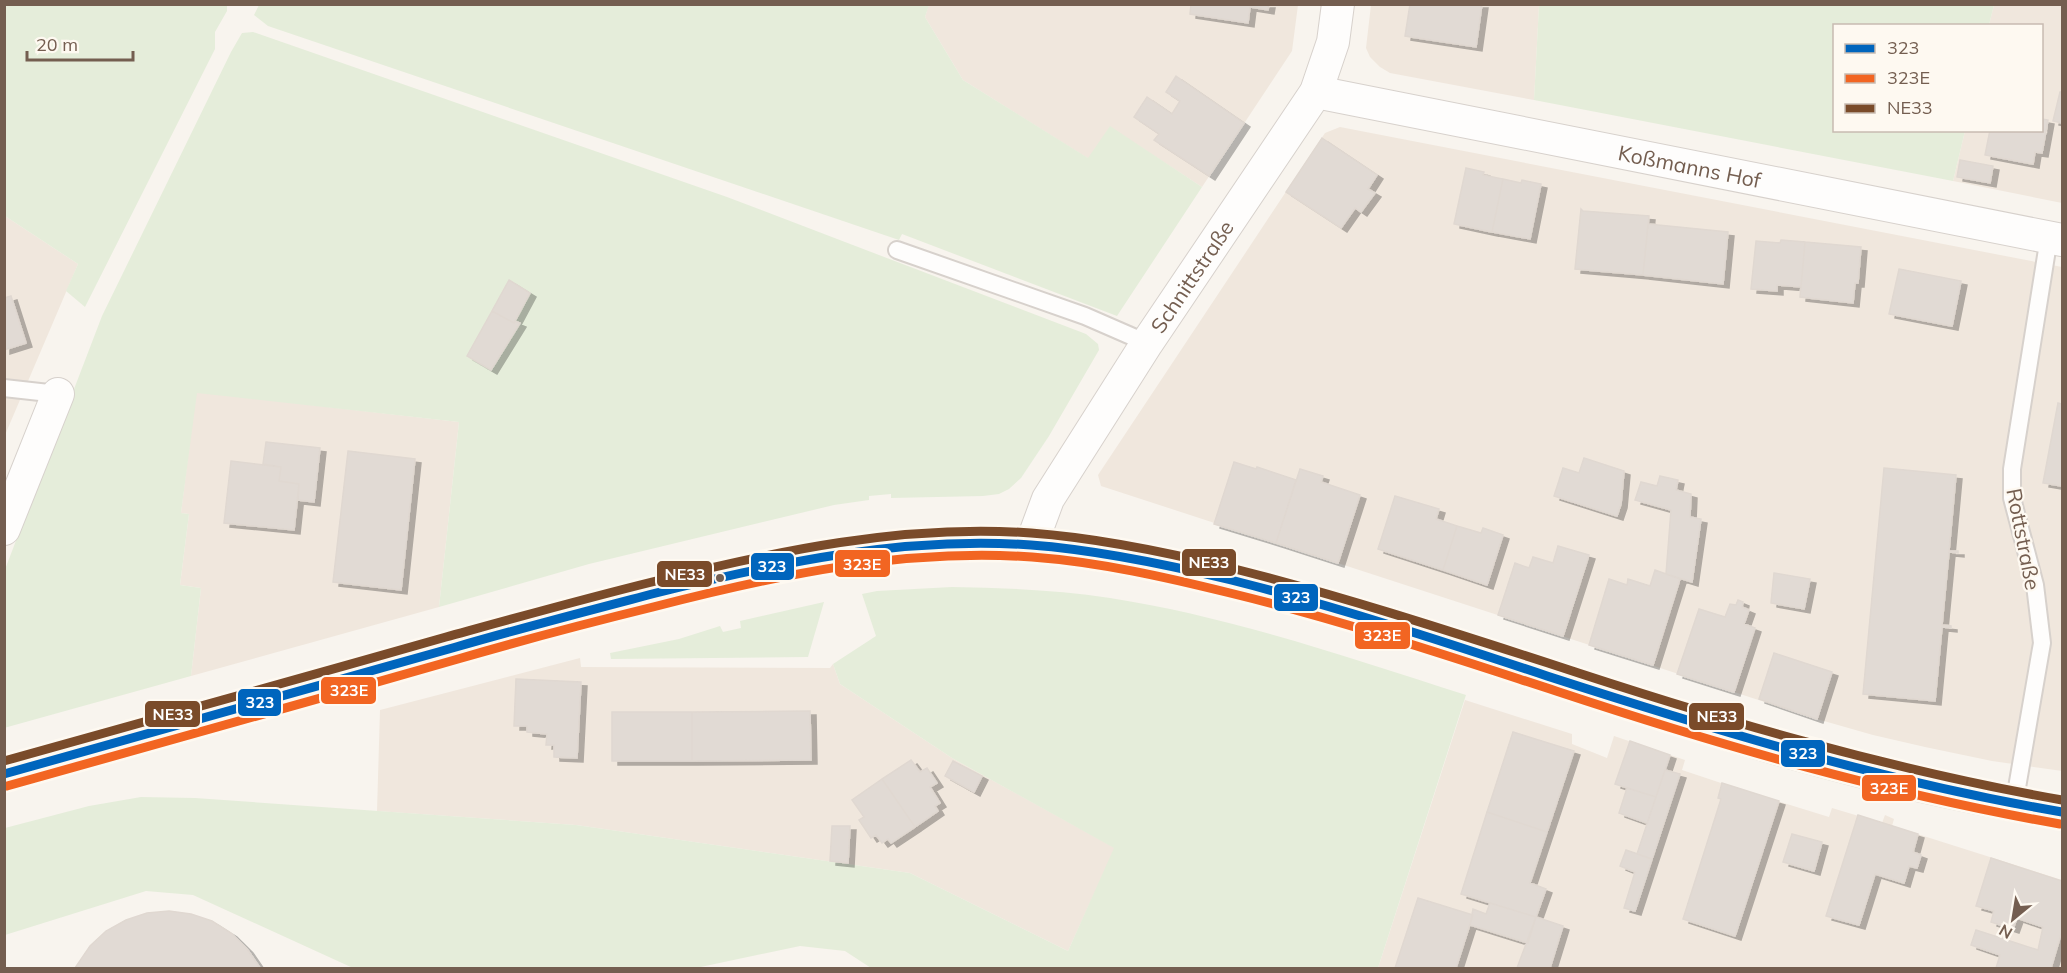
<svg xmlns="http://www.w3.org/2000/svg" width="2067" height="973" font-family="Mulish,sans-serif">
	<defs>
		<filter id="shadow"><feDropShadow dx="6" dy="4" stdDeviation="0" flood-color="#0004"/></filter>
	</defs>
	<rect width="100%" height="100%" fill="#f8f4ee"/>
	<path fill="#f0e7dd" d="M 929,4 L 1298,5 L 1292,51 L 1202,187 L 1110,127 L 1089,159 L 963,80 L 925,17 Z
		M 1371,5 L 1539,5 L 1534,100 L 1390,73 L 1380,67 L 1370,57 L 1366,48 Z
		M 1994,5 L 2062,5 L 2062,203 L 1953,181 L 1965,131 L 2042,130 L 2042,26 L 1989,25 Z
		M 1340,127 L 2062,267 L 2062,771 L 1992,761 L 1925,747 L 1873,735 L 1817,719 L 1101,486 L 1098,475 L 1325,133 Z
		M 5,216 L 78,264 L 5,435 Z
		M 196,392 L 459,422 L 439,607 L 191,676 L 201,588 L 180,585 L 189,514 L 181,513 Z
		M 580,658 L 581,667 L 830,668 L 833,664 L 840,684 L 952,758 L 1115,848 L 1068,951 L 910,873 L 576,825 L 377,811 L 380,710 Z
		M 1465,700 L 1572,734 L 1572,744 L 1607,758 L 1614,736 L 1685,760 L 1682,770 L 1748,792 L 1829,817 L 1832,808 L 1882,823 L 1885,815 L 1894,819 L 1892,826 L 2062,880 L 2062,968 L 1378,968 Z"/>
	<path fill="#e5edda" d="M 4,5 L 227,5 L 227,11 L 215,32 L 215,49 L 85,307 L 66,291 L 78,264 L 5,216 Z
		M 259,5 L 929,5 L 925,17 L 963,80 L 1088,158 L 1110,126 L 1202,187 L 1117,316 L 902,234 L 899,240 L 268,26 L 254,15 Z
		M 1539,5 L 1539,4 L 1994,5 L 1989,25 L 1834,26 L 1834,130 L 1965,131 L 1953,181 L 1534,100 Z
		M 253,32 L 727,197 L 1086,334 L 1098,344 L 1099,350 L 1049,436 L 1021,478 L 1009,489 L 999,494 L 983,496 L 891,498 L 891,494 L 869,496 L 869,500 L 834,505 L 589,564 L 439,607 L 459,422 L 197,393 L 181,513 L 189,514 L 180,585 L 201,588 L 191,676 L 4,728 L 4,572 L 102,316 L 231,52 L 242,33 Z
		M 952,587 C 1005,588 1058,590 1110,598 C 1232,617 1349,658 1466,695 L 1378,968 L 871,968 L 845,951 L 800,946 L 696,968 L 353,968 L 193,895 L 146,891 L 5,935 L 5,828 L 89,806 L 141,797 L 195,798 L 576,825 L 910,873 L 1068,951 L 1114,848 L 952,758 L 840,684 L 833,664 L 876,636 L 862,594 L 877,591 Z
		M 824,602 L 808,657 L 611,659 L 610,653 L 679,639 L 720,626 L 723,632 L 741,628 L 740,621 Z"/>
	<path fill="#e1dad4" stroke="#e0d8d1" stroke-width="1.5" filter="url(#shadow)" d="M 1191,4 L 1269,4 L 1268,10 L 1250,7 L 1248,23 L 1190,14 Z
		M 1410,4 L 1482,4 L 1476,47 L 1405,36 Z
		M 1176,76 L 1244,123 L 1209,176 L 1154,140 L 1159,134 L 1134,117 L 1147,97 L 1172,114 L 1180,101 L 1166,92 Z
		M 2060,92 L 2062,92 L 2062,123 L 2053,121 Z
		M 2042,119 L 2048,120 L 2042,153 L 2035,152 L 2033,164 L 1985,155 L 1990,130 L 2042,130 Z
		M 1322,138 L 1377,175 L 1368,189 L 1375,193 L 1361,212 L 1355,208 L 1341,228 L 1286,192 Z
		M 1960,160 L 1993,166 L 1990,183 L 1957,177 Z
		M 1466,168 L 1484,172 L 1483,175 L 1503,179 L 1492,232 L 1454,224 Z
		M 1503,179 L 1521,183 L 1522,180 L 1541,184 L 1530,239 L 1492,232 Z
		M 1581,209 L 1583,211 L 1649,216 L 1643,275 L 1575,269 Z
		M 1648,224 L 1728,232 L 1723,284 L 1643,275 Z
		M 1781,240 L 1805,242 L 1801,287 L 1777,285 L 1777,291 L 1751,289 L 1756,241 L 1780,243 Z
		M 1805,242 L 1861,247 L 1858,283 L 1855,283 L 1853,303 L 1800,297 Z
		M 1899,269 L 1961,281 L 1952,326 L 1889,314 Z
		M 509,280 L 530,293 L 514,323 L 492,311 Z
		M 11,296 L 26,343 L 4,350 L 4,298 Z
		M 492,311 L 514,323 L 515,321 L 520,323 L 491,370 L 467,356 Z
		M 2058,403 L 2062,404 L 2062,486 L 2043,483 Z
		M 266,442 L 320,448 L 314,502 L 298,500 L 299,484 L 279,481 L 281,467 L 263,464 Z
		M 348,451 L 415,459 L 401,590 L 333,582 Z
		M 1584,458 L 1624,471 L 1621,504 L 1617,516 L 1554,496 L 1563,468 L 1579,473 Z
		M 231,461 L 281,467 L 279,481 L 299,484 L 294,530 L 224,523 Z
		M 1234,462 L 1256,469 L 1257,467 L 1296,480 L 1276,543 L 1214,524 Z
		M 1884,468 L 1956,475 L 1949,551 L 1958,551 L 1958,553 L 1949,552 L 1942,625 L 1951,626 L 1951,628 L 1942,627 L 1935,701 L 1863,694 Z
		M 1300,469 L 1323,476 L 1321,482 L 1360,495 L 1338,563 L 1276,543 Z
		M 1660,476 L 1678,480 L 1676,490 L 1691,494 L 1690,517 L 1701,519 L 1692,582 L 1666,574 L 1671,510 L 1635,500 L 1641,482 L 1657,486 Z
		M 1395,496 L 1439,509 L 1436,519 L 1457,526 L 1443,570 L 1378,549 Z
		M 1457,526 L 1481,533 L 1483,528 L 1503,535 L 1487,585 L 1443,570 Z
		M 1558,546 L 1589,555 L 1563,636 L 1498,615 L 1515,563 L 1529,568 L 1533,557 L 1553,563 Z
		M 1655,570 L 1680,579 L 1653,665 L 1589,645 L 1609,579 L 1627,585 L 1628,579 L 1650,586 Z
		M 1774,573 L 1810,579 L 1804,609 L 1771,603 Z
		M 1738,600 L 1743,602 L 1742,607 L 1749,610 L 1744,624 L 1755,628 L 1734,692 L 1677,674 L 1699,609 L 1725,617 L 1730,604 L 1736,605 Z
		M 1774,653 L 1832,672 L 1817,719 L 1759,699 Z
		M 516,679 L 581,682 L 577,758 L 554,757 L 554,745 L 546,745 L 547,734 L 527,732 L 527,726 L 514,726 Z
		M 810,711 L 811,760 L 692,761 L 692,712 Z
		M 612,712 L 692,712 L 692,761 L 612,761 Z
		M 1513,732 L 1574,751 L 1547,832 L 1487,812 Z
		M 1630,741 L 1670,755 L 1656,797 L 1615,784 Z
		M 911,760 L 920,772 L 927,768 L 937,783 L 930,787 L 940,803 L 935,806 L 938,811 L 915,827 L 882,779 Z
		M 953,761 L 982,776 L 974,792 L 945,776 Z
		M 1665,770 L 1680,774 L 1652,859 L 1637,854 Z
		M 882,779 L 915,827 L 891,843 L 888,839 L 882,843 L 876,835 L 871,838 L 859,820 L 864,817 L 852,800 Z
		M 1722,783 L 1779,801 L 1735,936 L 1683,919 L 1721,799 L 1718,798 Z
		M 1627,788 L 1656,797 L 1647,823 L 1619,813 Z
		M 1487,812 L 1547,832 L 1530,883 L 1546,889 L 1536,917 L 1461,894 Z
		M 1858,815 L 1918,834 L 1913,852 L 1921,855 L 1917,868 L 1909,866 L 1904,883 L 1875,874 L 1859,925 L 1826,916 Z
		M 832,826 L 850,826 L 848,863 L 830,861 Z
		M 1792,834 L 1822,842 L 1814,871 L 1783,862 Z
		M 1626,850 L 1652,859 L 1635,911 L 1624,908 L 1635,872 L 1620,866 Z
		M 1991,858 L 2062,881 L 2062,931 L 2051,968 L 1996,968 L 2000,955 L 1971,945 L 1976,930 L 2038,950 L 2043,927 L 2017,918 L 2013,929 L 1991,922 L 1994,911 L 1976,906 Z
		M 1418,898 L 1473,915 L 1456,968 L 1395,968 Z
		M 1490,903 L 1536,917 L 1528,943 L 1470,925 L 1473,909 L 1486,914 Z
		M 169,911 L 191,914 L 212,921 L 231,933 L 247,949 L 260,968 L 75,968 L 90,946 L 106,931 L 126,920 L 147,913 Z
		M 1536,917 L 1563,926 L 1550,968 L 1517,968 Z"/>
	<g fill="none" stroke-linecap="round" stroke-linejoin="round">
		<defs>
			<path id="lane" d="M 897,250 L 1085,316 L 1147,343
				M 4,388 L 58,394
				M 2014,805 L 2042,643 L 2035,585 L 2012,498 L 2012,469 L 2049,237"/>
			<g id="street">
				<path id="s1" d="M 1316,92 L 2062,240"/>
				<path d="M 4,529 L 58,394"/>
				<path id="s2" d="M 1031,545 L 1048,499 L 1147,343 L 1316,92 L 1333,42 L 1338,4"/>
			</g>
			<path id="secondary" d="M 4,774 C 155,732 306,690 456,647 C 518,629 580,613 642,597 C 769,564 899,536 1031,545 C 1113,552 1193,570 1272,591 C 1358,614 1443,641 1527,669 C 1703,727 1879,784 2062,812"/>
		</defs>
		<use href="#lane" stroke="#d7d1cc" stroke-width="20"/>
		<use href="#street" stroke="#d7d1cc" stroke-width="34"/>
		<use href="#secondary" stroke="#d6d0c9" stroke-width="36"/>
		<use href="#lane" stroke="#fefdfc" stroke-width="16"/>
		<use href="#street" stroke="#fefdfc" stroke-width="32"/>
		<use href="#secondary" stroke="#fefdfc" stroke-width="33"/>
		<defs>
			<path id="bus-1" d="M 4,774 C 155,732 306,690 456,647 C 521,628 587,611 652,594 C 776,563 903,536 1031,545 C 1098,550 1165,564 1231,580 C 1338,607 1442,641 1547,676 C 1717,731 1886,782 2062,812"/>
			<path id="bus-2" d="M 7,786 C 158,744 308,702 458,659 C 523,640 588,623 653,607 C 777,575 904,548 1032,557 C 1099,562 1165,577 1230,593 C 1341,620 1448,656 1556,691 C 1722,746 1888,794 2060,824"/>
			<path id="bus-3" d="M 4,761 C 152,720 299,679 446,637 C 515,618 583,599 652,582 C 776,551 903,524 1031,533 C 1099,538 1166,552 1231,568 C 1338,595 1443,629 1548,663 C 1717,719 1886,769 2062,800"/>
		</defs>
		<use href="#bus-1" stroke="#fef9f1" stroke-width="14"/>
		<use href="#bus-2" stroke="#fef9f1" stroke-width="14"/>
		<use href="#bus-3" stroke="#fef9f1" stroke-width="14"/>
		<use href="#bus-1" stroke="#0065bd" stroke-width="9"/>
		<use href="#bus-2" stroke="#f26522" stroke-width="9"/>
		<use href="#bus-3" stroke="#7a4b2a" stroke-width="9"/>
	</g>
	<circle fill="#745e50" stroke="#fef9f1" stroke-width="2" cx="720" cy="578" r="5"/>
	<g text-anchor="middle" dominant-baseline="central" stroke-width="4.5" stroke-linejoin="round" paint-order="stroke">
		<g font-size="21" fill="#745e50" stroke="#fef9f1">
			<text stroke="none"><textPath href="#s1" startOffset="381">Koßmanns Hof</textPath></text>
			<text stroke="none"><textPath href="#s2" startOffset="314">Schnittstraße</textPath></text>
			<text transform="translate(2024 539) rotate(79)">Rottstraße</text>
		</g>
	</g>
	<g stroke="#fef9f1" stroke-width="2">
		<rect x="1181" y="548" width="56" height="29" rx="6" fill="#7a4b2a"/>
		<rect x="834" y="549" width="57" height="29" rx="6" fill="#f26522"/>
		<rect x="750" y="552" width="45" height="29" rx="6" fill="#0065bd"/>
		<rect x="656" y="560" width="57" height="28" rx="6" fill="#7a4b2a"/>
		<rect x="1273" y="583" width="46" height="29" rx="6" fill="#0065bd"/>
		<rect x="1354" y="621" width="57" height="29" rx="6" fill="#f26522"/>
		<rect x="320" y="676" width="57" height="29" rx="6" fill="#f26522"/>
		<rect x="237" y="688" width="45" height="29" rx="6" fill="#0065bd"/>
		<rect x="144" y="700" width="57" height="28" rx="6" fill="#7a4b2a"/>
		<rect x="1688" y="702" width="57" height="29" rx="6" fill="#7a4b2a"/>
		<rect x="1780" y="739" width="46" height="29" rx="6" fill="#0065bd"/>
		<rect x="1861" y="774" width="56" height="28" rx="6" fill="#f26522"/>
	</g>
	<g font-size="16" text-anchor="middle" font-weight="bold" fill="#fff">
		<text x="1209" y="568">NE33</text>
		<text x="862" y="570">323E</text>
		<text x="772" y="572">323</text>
		<text x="685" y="580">NE33</text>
		<text x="1296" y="603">323</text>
		<text x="1382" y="641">323E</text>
		<text x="349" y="696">323E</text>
		<text x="260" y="708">323</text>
		<text x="173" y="720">NE33</text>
		<text x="1717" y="722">NE33</text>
		<text x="1803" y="759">323</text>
		<text x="1889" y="794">323E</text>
	</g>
	<rect width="2067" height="973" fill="none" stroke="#745e50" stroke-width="12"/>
	<rect x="1833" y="24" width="210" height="108" fill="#fef9f1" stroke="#c7bbb1" stroke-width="1.5"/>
	<rect x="1845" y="44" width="30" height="9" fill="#0065bd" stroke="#c7bbb1" stroke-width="1.5"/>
	<text x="1887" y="54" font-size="18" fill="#745e50">323</text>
	<rect x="1845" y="74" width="30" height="9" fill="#f26522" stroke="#c7bbb1" stroke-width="1.5"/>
	<text x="1887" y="84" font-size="18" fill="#745e50">323E</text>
	<rect x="1845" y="104" width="30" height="9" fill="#7a4b2a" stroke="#c7bbb1" stroke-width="1.5"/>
	<text x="1887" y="114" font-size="18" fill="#745e50">NE33</text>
	<g transform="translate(2013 919) rotate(210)" stroke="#fef9f1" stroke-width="4.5" paint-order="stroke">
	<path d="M0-4.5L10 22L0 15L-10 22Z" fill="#745e50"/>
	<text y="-9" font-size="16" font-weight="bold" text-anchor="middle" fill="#745e50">N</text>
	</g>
	<path d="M27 51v9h106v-9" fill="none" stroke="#745e50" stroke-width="3"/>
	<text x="36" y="51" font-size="18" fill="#745e50" stroke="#fef9f1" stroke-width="4.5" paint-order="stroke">20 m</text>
</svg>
